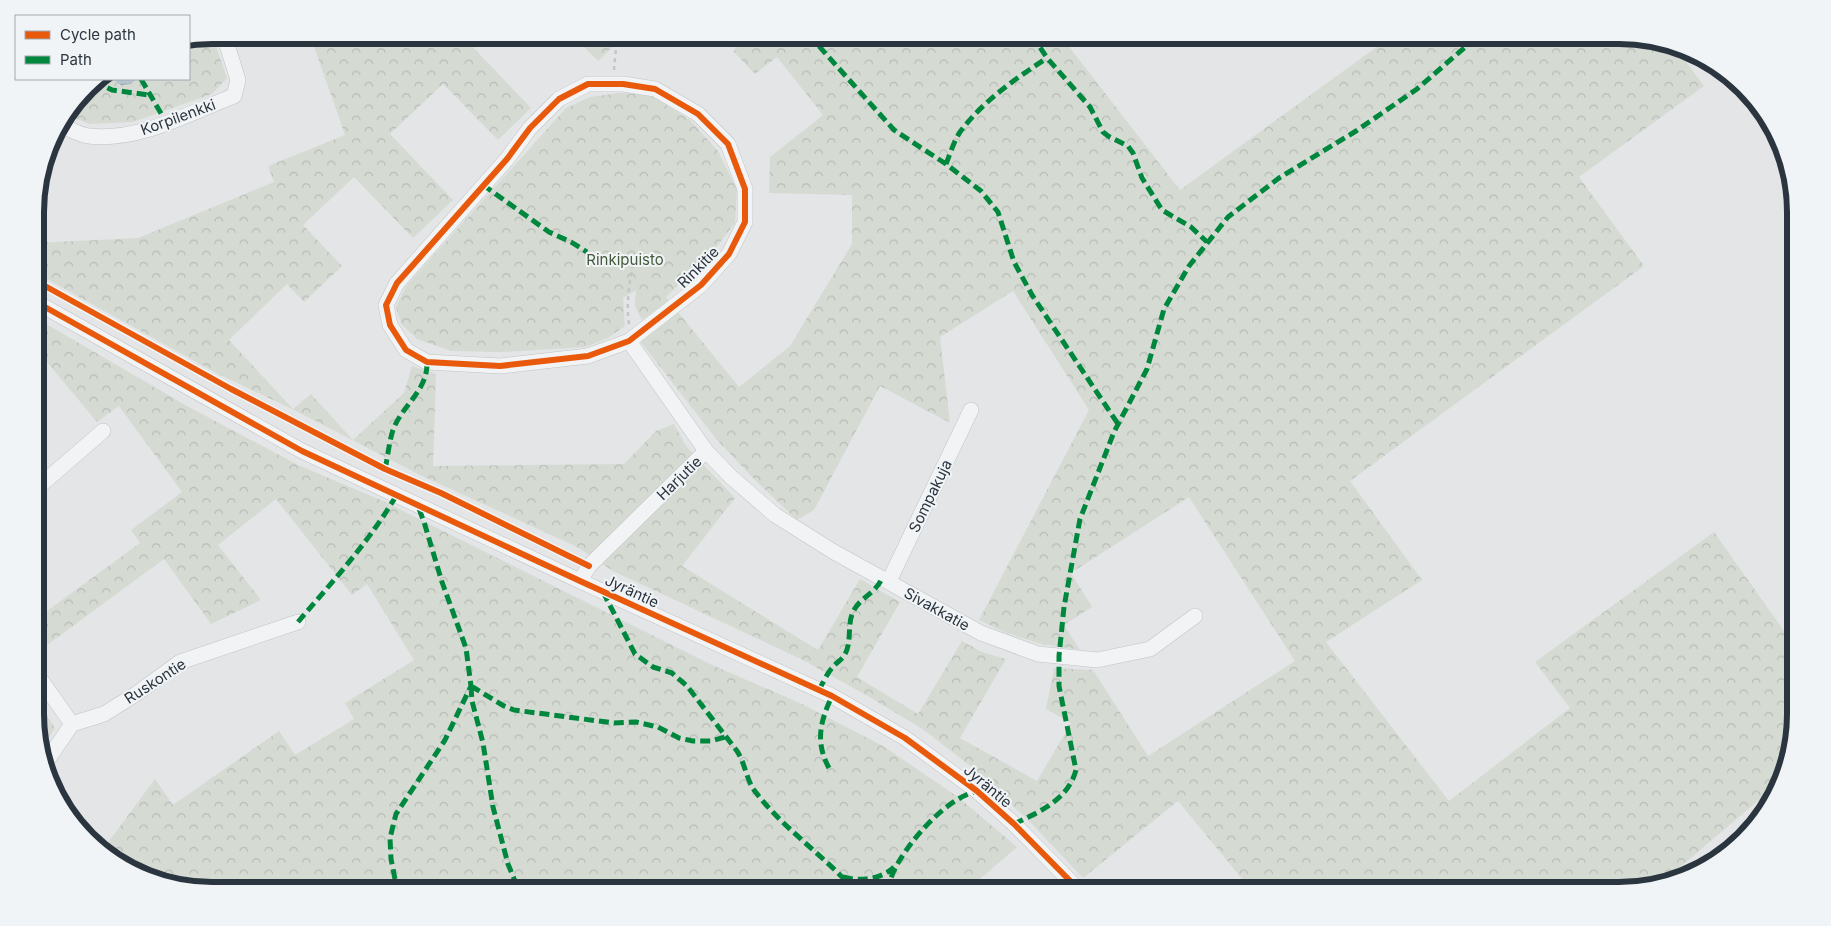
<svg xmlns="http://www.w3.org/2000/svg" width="1831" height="926" font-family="Inter,sans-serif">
	<defs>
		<pattern id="forest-crowns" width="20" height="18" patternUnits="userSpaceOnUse" patternTransform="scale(1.25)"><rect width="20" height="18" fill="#d5dbd3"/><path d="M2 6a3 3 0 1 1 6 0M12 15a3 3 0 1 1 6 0" fill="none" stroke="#b7bdb6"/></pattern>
		<pattern id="water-rules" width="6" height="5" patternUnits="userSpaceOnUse" patternTransform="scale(1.25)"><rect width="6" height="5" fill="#b4c5d0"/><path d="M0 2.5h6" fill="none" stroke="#93a1aa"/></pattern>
	</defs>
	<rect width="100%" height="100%" fill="#e3e5e7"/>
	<path fill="url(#forest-crowns)" d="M 212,35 L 227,78 L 212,94 L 133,122 L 89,124 L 68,115 L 95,79 L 189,79 L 189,39 Z
		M 310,35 L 471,35 L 466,40 L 531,108 L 498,140 L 443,84 L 390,134 L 453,200 L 413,238 L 354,177 L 303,225 L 342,266 L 304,302 L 287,284 L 229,340 L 293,409 L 311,394 L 353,440 L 404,393 L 412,366 L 436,374 L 433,466 L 624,464 L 656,431 L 674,424 L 686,446 L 735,498 L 682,566 L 818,650 L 860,579 L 900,602 L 857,677 L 918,714 L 962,641 L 982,652 L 1006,659 L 960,738 L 1037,781 L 1071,723 L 1046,709 L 1054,668 L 1093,670 L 1148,756 L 1295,661 L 1189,497 L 1071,573 L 1092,607 L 1064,625 L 1080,650 L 1041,644 L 1004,632 L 979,620 L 1089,410 L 1013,291 L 940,337 L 950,423 L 880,386 L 814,510 L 797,520 L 755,480 L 717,440 L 640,341 L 678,312 L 739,387 L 790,346 L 852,244 L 852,195 L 769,193 L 770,157 L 823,115 L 777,57 L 755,74 L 734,52 L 739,35 L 1060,35 L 1180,190 L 1393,35 L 1620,35 L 1676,48 L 1704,86 L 1579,177 L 1644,266 L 1350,481 L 1422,580 L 1326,642 L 1449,801 L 1570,708 L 1535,662 L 1714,532 L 1796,648 L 1796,715 L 1780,782 L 1666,879 L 1631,891 L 1252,891 L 1178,801 L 1083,878 L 1029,821 L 969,765 L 924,730 L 866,695 L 803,660 L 613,571 L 577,547 L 418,474 L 294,410 L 216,373 L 36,273 L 35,243 L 138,238 L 274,182 L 268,166 L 345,135 Z
		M 572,35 L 625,35 L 598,61 Z
		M 619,93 L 650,95 L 690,120 L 718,151 L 737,190 L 735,223 L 711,254 L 666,297 L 669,300 L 642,320 L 635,306 L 636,290 L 623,298 L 625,326 L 608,338 L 586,347 L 502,352 L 451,351 L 417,339 L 401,324 L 396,307 L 406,286 L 566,108 L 590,97 Z
		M 36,318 L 187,406 L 298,465 L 383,501 L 712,665 L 800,703 L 883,746 L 958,797 L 1017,847 L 966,891 L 211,891 L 134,873 L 104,848 L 155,779 L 173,805 L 279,731 L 295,755 L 354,719 L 345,703 L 414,660 L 367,584 L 352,595 L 276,499 L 218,545 L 261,600 L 211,624 L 164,559 L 39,651 L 36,647 L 36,619 L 140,543 L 131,530 L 182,492 L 119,406 L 97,422 L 36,349 Z
		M 36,699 L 55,728 L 41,749 L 37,738 Z"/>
	<path fill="url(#water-rules)" d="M 100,79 L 136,79 L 131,84 L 121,85 L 113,79 Z"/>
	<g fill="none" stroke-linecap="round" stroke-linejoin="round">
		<defs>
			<path id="minor" d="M 588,84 L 623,84 L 655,89 L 698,114 L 728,144 L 745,189 L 745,222 L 729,254 L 701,285 L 629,341 L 588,356 L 500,366 L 427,362 L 406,350 L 390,325 L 386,305 L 397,283 L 507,159 L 530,128 L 559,99 Z
				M 60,125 C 69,128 79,135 89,136 C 138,142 189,113 234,96 L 238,80 L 224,35
				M 36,302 L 302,451 L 580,581 L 832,696 L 905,738 L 977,791 L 1014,824 L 1080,891
				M 629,341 L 706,451 L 730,476 L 775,515 L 834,552 L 981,633 L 1038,654 L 1097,660 L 1150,649 L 1195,616
				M 36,489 L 103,431
				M 580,581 L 589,566 L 706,451
				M 889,581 L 971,410
				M 36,673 L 72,724
				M 72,724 L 104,714 L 136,694 L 180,662 L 298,622
				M 46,762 L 72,724"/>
		</defs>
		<use href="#minor" stroke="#c1c3c5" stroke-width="16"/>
		<path stroke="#c3c6c7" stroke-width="2.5" stroke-dasharray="4 4" stroke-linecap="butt" d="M 614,70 L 617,35
			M 629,324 C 626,305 629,284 633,265"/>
		<use href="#minor" stroke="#f2f3f4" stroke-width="15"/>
		<path stroke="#00873e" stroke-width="5" stroke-dasharray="10 5" stroke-linecap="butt" d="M 809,35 L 894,130 L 946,164 L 981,191 L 998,212 L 1014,262 L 1032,295 L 1118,424
			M 1032,35 L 1047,58 L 1090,107 L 1103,132 L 1108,136 L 1128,146 L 1133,153 L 1142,178 L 1162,210 L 1191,227 L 1207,242
			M 141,79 L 166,122
			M 94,81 L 112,90 L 149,95
			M 946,164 C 950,154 954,141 960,132 C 983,101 1015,79 1047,58
			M 483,185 L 549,232 L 571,242 L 587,252
			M 385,469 C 388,456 389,442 393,430 C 402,405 428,391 427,362
			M 603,592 L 635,654 L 653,667 L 672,673 L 687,686 L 737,751 C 745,763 747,781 754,790 C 782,828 824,855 855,891
			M 298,622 C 332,582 369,542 396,496
			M 471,686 L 504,706 L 514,710 L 614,723 L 636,722 L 658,727 L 679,738 L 693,741 L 711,741 L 725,737
			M 471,687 L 472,701 L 483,743 L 493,807 L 508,864 L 519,891
			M 819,690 C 823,683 827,673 833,667 C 836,663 841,660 844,656 C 853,642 846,624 854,610 C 861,597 876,593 882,578
			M 829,768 C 815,742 820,722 832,696
			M 1014,824 C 1039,812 1068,800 1076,770 L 1059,686 L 1059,656 L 1064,607 L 1080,519 L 1114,432 L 1147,369 L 1164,309 L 1189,266 L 1228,217 L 1279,178 L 1356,131 L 1417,89 L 1479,35
			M 843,877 C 860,882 882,879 894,867
			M 404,891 L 395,879 L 391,859 L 390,838 L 396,814 L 445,740 L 471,686 L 466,648 L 442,582 L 424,522 L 418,506
			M 885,891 C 890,882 893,871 898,863 C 914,836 946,799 977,791"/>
		<defs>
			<path id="cycleway" d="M 588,84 L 623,84 L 655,89 L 698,114 L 728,144 L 745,189 L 745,222 L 729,254 L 701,285 L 629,341 L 588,356 L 500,366 L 427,362 L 406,350 L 390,325 L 386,305 L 397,283 L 507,159 L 530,128 L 559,99 Z
				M 36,281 L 231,389 L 385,469 L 441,493 L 589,566
				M 36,302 L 302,451 L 580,581 L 832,696 L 905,738 L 977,791 L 1014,824 L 1080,891"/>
		</defs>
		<use href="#cycleway" stroke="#f1f4f6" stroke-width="9"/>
		<use href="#cycleway" stroke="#e8590c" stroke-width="6"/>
	</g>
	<g text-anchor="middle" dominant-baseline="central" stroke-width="4" stroke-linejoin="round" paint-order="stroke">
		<g font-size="15" fill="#2b353f" stroke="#f1f4f6">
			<text transform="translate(178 117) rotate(-20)">Korpilenkki</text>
			<text transform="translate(698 267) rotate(-45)">Rinkitie</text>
			<text transform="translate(679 478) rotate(-44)">Harjutie</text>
			<text transform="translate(930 496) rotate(-64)">Sompakuja</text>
			<text transform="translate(632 591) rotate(25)">Jyräntie</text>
			<text transform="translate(937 609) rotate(29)">Sivakkatie</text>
			<text transform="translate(155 681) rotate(-33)">Ruskontie</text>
			<text transform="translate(988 786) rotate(40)">Jyräntie</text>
		</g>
		<g font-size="15" fill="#435a3a" stroke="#f1f4f6">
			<text x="625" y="259">Rinkipuisto</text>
		</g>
	</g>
	<path d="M0 0H1831V926H0ZM212 44H1619A168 168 0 0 1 1787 212V714A168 168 0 0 1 1619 882H212A168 168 0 0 1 44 714V212A168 168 0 0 1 212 44Z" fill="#f1f4f6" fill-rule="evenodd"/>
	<path fill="none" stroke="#2b353f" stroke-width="6" d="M212 44H1619A168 168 0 0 1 1787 212V714A168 168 0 0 1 1619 882H212A168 168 0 0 1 44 714V212A168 168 0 0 1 212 44Z"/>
	<rect x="15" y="15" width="175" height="65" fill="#f1f4f6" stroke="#a2a8ad"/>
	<rect x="25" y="31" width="25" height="8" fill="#e8590c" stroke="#a2a8ad"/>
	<text x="60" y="40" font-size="15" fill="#2b353f">Cycle path</text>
	<rect x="25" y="56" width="25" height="8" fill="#00873e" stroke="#a2a8ad"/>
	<text x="60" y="65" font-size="15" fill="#2b353f">Path</text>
</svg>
